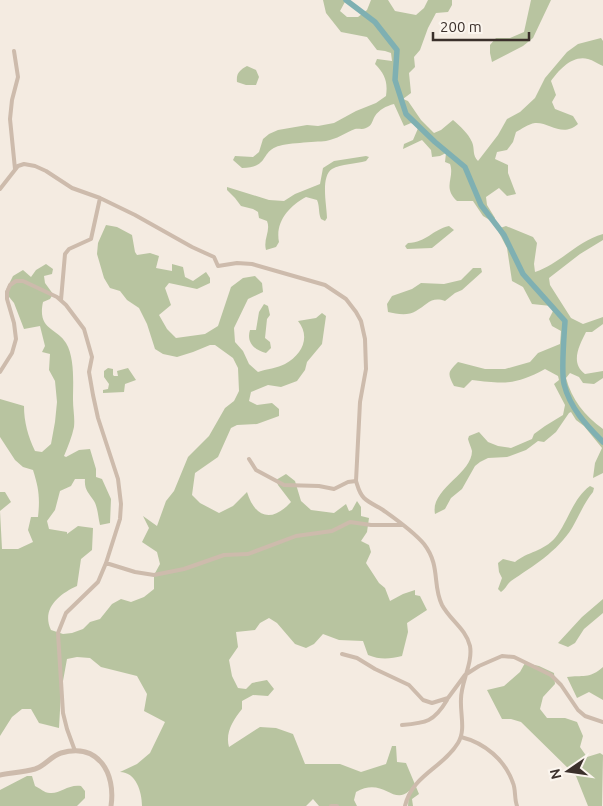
<svg xmlns="http://www.w3.org/2000/svg" width="603" height="806" font-family="Ubuntu,sans-serif">
	<rect width="100%" height="100%" fill="#f4ebe1"/>
	<path fill="#b8c4a0" d="M 323,0 L 346,0 L 340,11 L 347,17 L 358,17 L 367,10 L 371,0 L 388,0 L 395,11 L 416,15 L 424,8 L 428,0 L 452,0 L 452,5 L 448,12 L 436,13 L 428,28 L 420,50 L 414,57 L 415,67 L 409,73 L 411,93 L 403,99 L 408,101 L 421,120 L 434,133 L 441,130 L 453,120 C 460,126 468,133 472,142 C 475,149 472,155 478,161 L 498,135 L 507,119 L 520,112 L 535,98 L 545,78 L 567,52 L 578,44 L 601,38 L 603,41 L 603,66 C 598,64 593,60 588,59 C 572,55 559,70 551,81 L 556,95 L 552,102 L 555,109 L 573,116 L 578,124 C 562,138 550,122 535,123 C 528,124 522,129 516,132 L 513,142 L 507,150 L 497,152 L 495,159 L 508,165 L 508,173 L 516,194 L 507,196 L 499,188 L 486,197 L 487,205 L 495,218 L 493,222 L 483,216 L 473,201 L 457,201 C 442,187 455,178 450,164 L 445,162 L 446,153 L 440,156 L 432,157 L 431,150 L 422,140 L 403,149 L 404,144 L 413,140 L 419,126 L 411,123 L 404,126 L 394,104 C 386,106 379,110 375,116 C 372,121 372,126 366,128 C 362,130 358,128 355,129 C 345,133 337,139 326,141 C 315,142 284,143 276,147 C 260,154 269,167 242,168 L 233,160 L 235,156 L 253,157 L 259,152 L 263,139 L 269,134 L 278,130 L 307,125 L 318,126 L 334,123 L 356,111 L 376,103 L 386,96 C 388,82 385,74 375,64 L 377,59 L 392,61 L 391,53 L 385,51 L 377,50 L 367,37 L 341,32 L 326,13 Z
		M 531,0 L 551,0 L 533,38 L 523,46 L 492,62 L 490,53 L 490,45 L 496,38 L 510,38 L 524,32 Z
		M 247,66 L 256,70 L 259,77 L 256,85 L 246,85 L 237,82 C 236,73 240,70 247,66 Z
		M 366,156 L 369,157 L 366,161 C 356,164 341,164 332,169 C 320,177 327,206 327,218 L 325,221 L 321,219 C 318,212 320,207 317,200 L 306,197 C 289,206 275,222 279,242 L 276,247 L 266,250 C 263,239 271,231 267,221 L 259,218 L 258,212 L 253,209 L 241,206 L 235,198 L 227,190 L 227,187 L 269,200 L 284,201 L 295,194 L 320,184 L 323,168 L 334,161 Z
		M 106,225 L 117,227 L 132,235 L 135,252 L 137,255 L 150,253 L 159,256 L 156,268 L 172,271 L 172,264 L 183,267 L 185,277 L 193,281 L 206,272 L 210,278 L 210,283 L 197,289 L 169,283 L 165,288 L 171,305 L 159,315 L 167,329 L 176,338 L 205,334 L 218,326 L 231,287 L 243,278 L 255,276 L 262,283 L 263,292 L 248,299 L 234,328 L 235,342 L 243,351 L 249,364 L 258,372 C 266,369 278,368 285,364 C 302,355 311,337 298,321 L 316,318 L 322,313 L 326,316 L 322,344 L 307,362 L 305,370 L 297,381 L 281,387 L 268,385 L 251,392 L 249,401 L 257,405 L 272,403 L 279,409 L 279,416 L 257,424 L 237,425 L 231,428 L 218,457 L 195,473 L 192,495 L 200,503 L 219,513 L 233,506 L 247,492 C 255,518 272,523 291,502 L 278,485 L 276,480 L 286,474 L 295,481 L 301,501 L 311,510 L 334,513 L 346,504 L 349,511 L 352,510 L 357,501 L 361,507 L 361,516 L 369,518 L 367,532 L 361,541 L 369,545 L 371,552 L 366,563 L 379,583 L 385,588 L 390,601 L 403,594 L 415,590 L 415,595 L 420,596 L 427,610 L 407,623 L 408,632 L 402,656 C 390,659 380,660 368,655 L 363,641 L 339,640 L 323,634 L 314,644 L 306,648 L 295,644 L 277,623 L 269,618 L 260,623 L 255,630 L 236,632 L 238,647 L 229,660 L 232,676 L 238,688 L 246,689 L 252,683 L 267,680 L 274,689 L 268,696 L 253,695 L 242,701 L 242,709 C 233,720 225,733 229,747 L 260,727 L 276,728 L 293,734 L 305,764 L 340,764 L 361,772 L 386,764 L 392,746 L 396,746 L 397,762 L 406,763 L 419,794 L 412,799 L 413,806 L 408,806 L 409,791 C 393,806 383,776 356,792 L 354,800 L 357,806 L 319,806 L 313,799 L 306,806 L 142,806 C 142,792 136,772 120,772 L 137,764 L 150,753 L 165,722 L 144,711 L 147,694 L 137,676 L 101,667 L 90,658 L 77,657 L 67,659 L 61,692 L 59,728 L 39,723 L 31,709 L 22,709 L 12,717 L 0,736 L 0,492 L 5,492 L 11,502 L 0,511 L 2,549 L 18,549 L 33,542 L 28,530 L 31,517 L 38,517 C 40,498 39,489 33,470 L 23,467 L 15,460 L 0,437 L 0,399 L 24,406 C 24,422 28,436 35,451 L 42,452 L 51,444 L 55,422 L 57,402 L 55,381 L 49,370 L 50,354 L 42,352 L 45,346 L 40,326 L 24,329 L 14,303 L 5,292 L 13,276 L 23,270 L 31,277 L 36,270 L 46,264 L 53,269 L 52,274 L 44,276 L 45,283 L 53,294 L 50,299 L 43,302 C 37,330 57,328 66,343 C 75,358 73,383 73,400 C 73,409 75,418 74,427 C 72,437 68,446 64,456 L 66,457 L 79,450 L 90,449 L 96,469 L 96,477 L 102,479 L 111,499 L 110,523 L 100,525 C 98,517 98,508 94,501 C 89,493 84,490 85,479 L 75,479 L 71,486 L 60,491 L 55,510 L 47,521 L 49,529 L 67,532 L 67,534 L 78,526 L 93,528 L 92,550 L 81,559 L 77,586 C 59,594 41,609 51,630 L 63,634 L 72,633 L 83,629 L 90,622 L 100,619 L 112,604 L 121,599 L 131,602 L 144,597 L 154,589 L 154,575 L 160,564 L 157,552 L 142,542 L 149,528 L 143,516 L 157,526 L 166,501 L 174,491 L 188,457 L 209,436 L 225,408 L 234,401 L 239,391 L 238,368 L 233,358 L 215,345 L 210,345 L 193,352 L 177,357 L 163,354 L 155,349 L 147,324 L 139,308 L 127,300 L 120,291 L 110,288 L 104,278 L 97,254 L 98,243 Z
		M 449,226 L 454,230 L 432,248 L 407,249 L 405,246 L 408,243 C 427,242 432,230 449,226 Z
		M 506,226 L 533,237 L 537,243 L 534,264 L 535,272 C 560,264 577,241 603,234 L 603,240 L 580,254 L 549,278 L 550,285 L 571,318 L 583,324 L 603,317 L 603,324 L 592,332 L 586,332 C 579,346 570,363 585,374 L 603,371 L 603,378 L 594,384 L 583,383 L 579,377 L 570,373 L 566,378 C 572,400 584,415 603,429 L 603,473 L 593,478 L 595,463 L 602,448 L 584,426 L 576,420 L 571,412 L 569,413 L 556,432 L 544,442 L 538,441 L 526,450 L 507,457 L 488,458 L 480,462 L 475,466 L 462,489 L 451,498 L 445,509 L 435,514 C 430,489 472,474 472,451 C 471,447 469,443 468,439 L 469,436 L 479,432 L 488,442 L 498,446 L 511,448 L 532,439 L 534,434 L 545,426 L 563,415 L 565,405 L 554,384 L 559,380 L 558,376 L 545,369 C 516,385 504,384 472,380 L 464,388 L 454,386 C 447,373 448,372 458,362 L 485,369 L 505,369 L 530,362 L 538,353 L 560,344 L 561,331 L 552,326 L 549,319 L 553,311 L 551,306 L 532,304 L 523,287 L 512,281 L 507,248 L 497,229 Z
		M 473,268 L 481,268 L 482,272 L 462,290 L 455,293 L 445,301 C 431,296 427,305 416,311 C 408,316 397,314 388,312 L 387,304 L 392,296 L 412,289 L 421,283 L 444,284 L 461,280 Z
		M 264,304 L 268,306 L 270,315 L 267,319 L 265,338 L 270,342 L 271,348 L 266,353 C 255,350 246,343 250,330 L 256,330 L 259,312 Z
		M 108,368 L 113,369 L 113,375 L 114,376 L 118,376 L 117,371 L 128,368 L 136,380 L 125,384 L 124,392 L 103,393 L 103,390 L 108,389 L 109,384 L 104,377 L 104,371 Z
		M 590,486 L 594,488 L 593,492 C 584,503 579,516 572,528 C 557,552 533,566 511,581 C 507,584 506,589 501,592 L 498,589 L 502,578 L 499,572 L 498,563 L 503,559 L 515,562 C 527,552 544,551 555,538 C 568,522 573,498 590,486 Z
		M 603,599 L 603,613 L 584,629 L 575,643 L 568,647 L 558,643 L 582,617 Z
		M 525,663 L 539,666 L 554,673 L 555,684 L 543,697 L 540,709 L 547,718 L 565,718 L 577,722 L 583,736 L 580,747 L 587,757 L 600,753 L 603,755 L 602,806 L 588,806 L 576,776 L 521,722 L 511,719 L 502,719 L 487,690 L 504,686 L 520,672 Z
		M 603,667 L 603,700 L 589,692 L 577,698 L 567,677 C 582,675 590,679 603,667 Z
		M 27,776 L 32,776 L 35,786 C 40,788 44,793 50,793 C 60,794 68,784 81,786 L 85,791 L 85,798 L 77,806 L 0,806 L 0,790 Z"/>
	<g fill="none" stroke-linecap="round" stroke-linejoin="round">
		<path stroke="#7fb0b2" stroke-width="5.5" d="M 346,0 L 375,22 L 397,50 L 395,80 L 406,114 L 435,142 L 465,167 L 481,205 L 504,235 L 523,274 L 565,321 C 564,337 561,371 564,384 C 570,408 586,425 603,442"/>
		<path stroke="#cdbbac" stroke-width="4" d="M 14,51 L 18,77 L 12,100 L 10,119 L 15,169
			M 0,189 L 18,166 L 24,164 L 35,166 L 46,171 L 72,188 L 100,198 L 135,215 L 192,247 L 214,257 L 218,266 L 237,263 L 252,264 L 325,285 L 346,299 L 356,312 L 361,321 L 365,339 L 366,369 L 360,402 L 356,481 C 358,487 359,493 364,498 C 369,503 377,506 383,510 C 397,520 413,531 424,544 C 441,566 432,585 442,605 C 450,620 466,629 470,646 C 473,663 461,682 461,699 C 460,714 466,730 458,743 C 443,768 412,775 405,806
			M 61,300 L 65,254 L 69,249 L 91,239 L 100,198
			M 0,372 L 12,353 L 16,339 L 14,323 L 7,299 L 7,292 L 10,285 L 16,281 L 23,281 L 57,297 L 66,305 L 84,329 L 92,357 L 89,372 L 93,395 L 98,418 L 118,479 L 121,504 L 120,519 L 106,563 L 98,582 L 66,613 L 58,633 L 63,713 L 67,729 L 75,751
			M 249,459 L 256,470 L 284,485 L 319,486 L 334,489 L 348,482 L 356,481
			M 106,563 L 135,572 L 154,575 L 184,569 L 224,555 L 248,554 L 296,536 L 332,531 L 350,522 L 371,525 L 403,525
			M 342,654 L 357,658 L 375,669 L 409,685 L 423,700 L 432,703 L 448,698 L 465,675 L 479,666 L 502,656 L 514,657 L 551,675 L 561,685 L 578,710 L 585,716 L 603,722
			M 402,725 C 426,723 434,722 447,700
			M 461,737 C 485,743 505,760 513,783 C 516,790 514,798 517,806
			M 331,806 L 337,806"/>
		<path stroke="#cdbbac" stroke-width="5" d="M 0,775 C 11,773 24,772 35,769 C 45,766 51,756 61,753 C 98,742 116,773 111,806"/>
	</g>
	<g transform="translate(568 771) rotate(257)" stroke="#fbf5ee" stroke-width="4" paint-order="stroke">
	<path d="M0-4L9 19L0 12L-9 19Z" fill="#3b302b"/>
	<text y="-8" font-size="14" font-weight="bold" text-anchor="middle" fill="#3b302b">N</text>
	</g>
	<path d="M433 32v8h96v-8" fill="none" stroke="#3b302b" stroke-width="2.5"/>
	<text x="440" y="32" font-size="15" fill="#3b302b" stroke="#fbf5ee" stroke-width="4" paint-order="stroke">200 m</text>
</svg>
